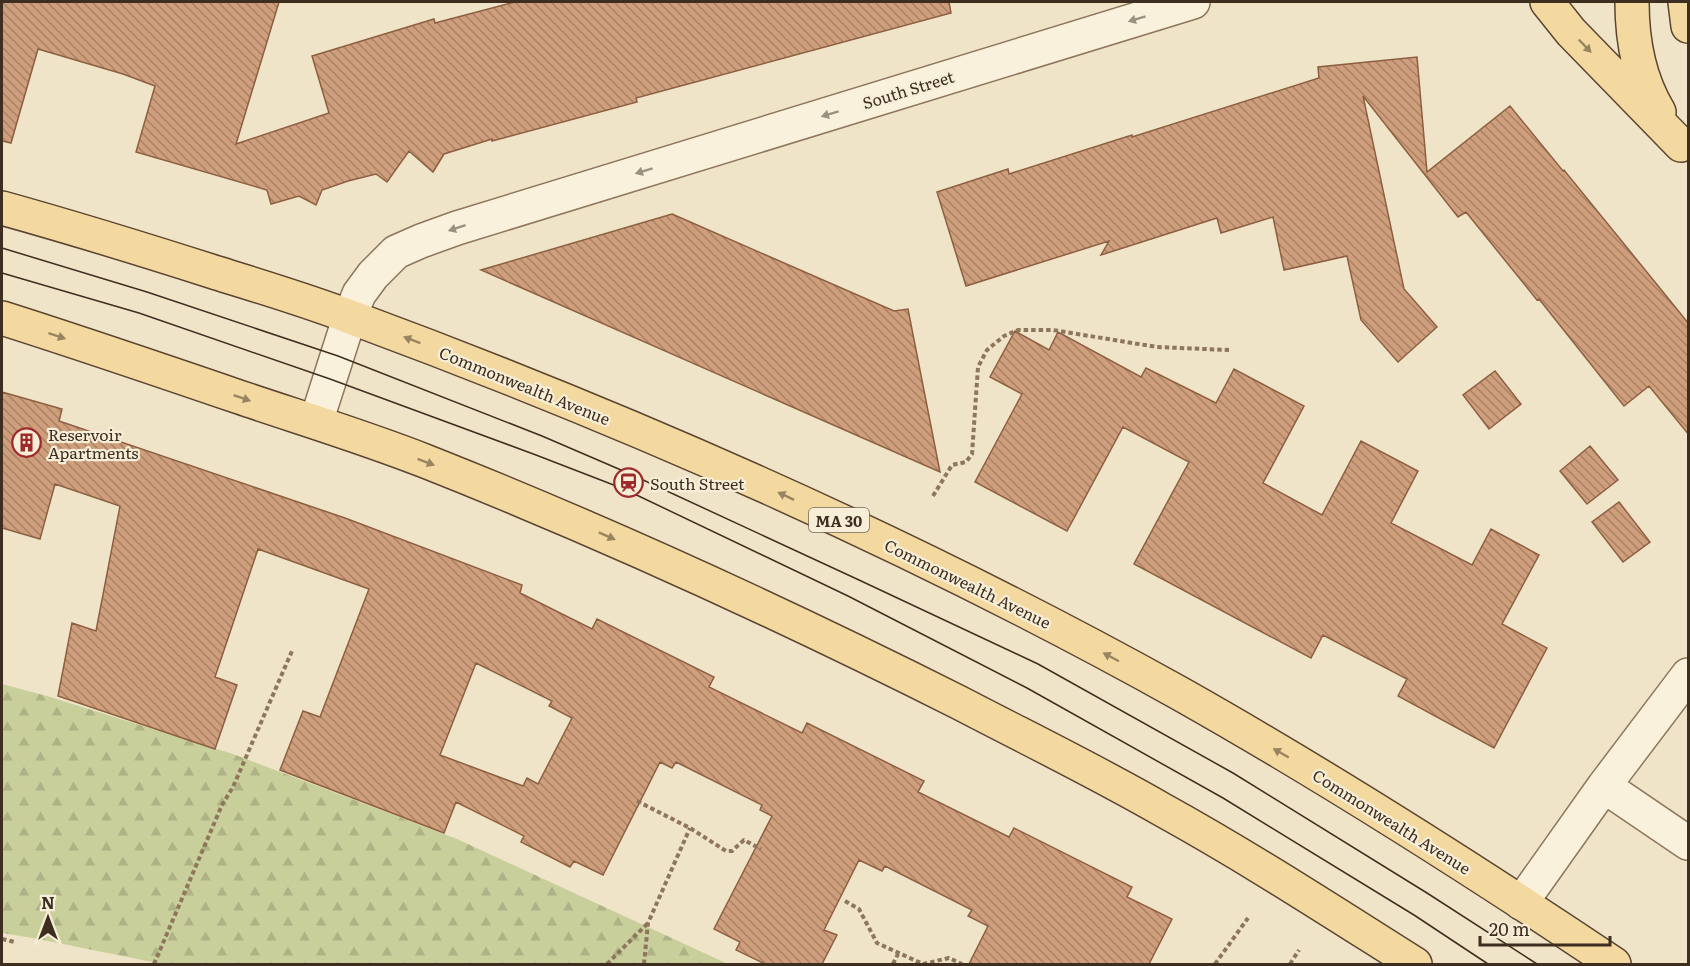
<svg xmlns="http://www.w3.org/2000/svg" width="1690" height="966" font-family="Literata,serif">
	<defs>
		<pattern id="forest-firs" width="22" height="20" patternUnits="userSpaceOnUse" patternTransform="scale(1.5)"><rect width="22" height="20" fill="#c9cf9b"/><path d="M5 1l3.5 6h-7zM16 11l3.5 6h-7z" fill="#aeb285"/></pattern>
		<pattern id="building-back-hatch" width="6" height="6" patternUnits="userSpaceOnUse" patternTransform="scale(1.5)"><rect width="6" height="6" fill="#cf9f7d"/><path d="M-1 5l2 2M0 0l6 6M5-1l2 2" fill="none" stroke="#a98266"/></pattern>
	</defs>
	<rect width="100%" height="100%" fill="#f0e4c8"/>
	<path fill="url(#forest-firs)" d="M 2,684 L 47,696 L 233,754 L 457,839 L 728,964 L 162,964 L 38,939 L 2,933 Z"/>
	<path fill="url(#building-back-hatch)" stroke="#8d5f41" stroke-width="1.5" fill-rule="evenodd" d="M 2,2 L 279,2 L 236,144 L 329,113 L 312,56 L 434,19 L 435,23 L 515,2 L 949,2 L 951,13 L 636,98 L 637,102 L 492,141 L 492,139 L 444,154 L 433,172 L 409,151 L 387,182 L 376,174 L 348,181 L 322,190 L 316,205 L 299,196 L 271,204 L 267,190 L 136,152 L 155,86 L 123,74 L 38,49 L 11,143 L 2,141 Z
		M 1417,57 L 1427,172 L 1510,106 L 1563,171 L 1564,170 L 1689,324 L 1689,435 L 1649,386 L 1624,406 L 1539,299 L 1537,300 L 1466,212 L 1458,217 L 1363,96 L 1404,289 L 1437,327 L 1398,362 L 1361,320 L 1347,256 L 1284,270 L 1273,217 L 1221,233 L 1217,218 L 1101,255 L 1109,241 L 966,286 L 937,192 L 1008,169 L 1009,174 L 1132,135 L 1132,137 L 1319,78 L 1318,67 Z
		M 672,214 L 894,311 L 908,309 L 940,472 L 481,270 Z
		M 1015,331 L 1049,350 L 1058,332 L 1141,377 L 1146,368 L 1216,403 L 1234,369 L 1304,406 L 1263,483 L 1322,515 L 1361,441 L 1418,471 L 1391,523 L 1472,565 L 1491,529 L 1539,555 L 1502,624 L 1547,648 L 1494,748 L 1398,696 L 1407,679 L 1323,635 L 1311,658 L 1134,564 L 1189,462 L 1123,427 L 1067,531 L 975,482 L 1022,394 L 990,377 Z
		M 1495,371 L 1521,404 L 1489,429 L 1463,395 Z
		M 2,392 L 62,409 L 59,421 L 345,518 L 522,585 L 520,593 L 592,629 L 597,619 L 714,677 L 709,687 L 802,733 L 807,723 L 924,781 L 918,792 L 1009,837 L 1014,828 L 1132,887 L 1127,897 L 1172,919 L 1149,964 L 969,964 L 988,926 L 968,916 L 972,910 L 885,866 L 882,871 L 859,860 L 824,930 L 837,935 L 822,964 L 765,964 L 736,950 L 740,942 L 714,929 L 772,816 L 760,810 L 762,805 L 676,762 L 672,768 L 660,762 L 603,875 L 574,861 L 570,867 L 521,842 L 524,836 L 456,802 L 444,833 L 280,770 L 303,711 L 320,717 L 369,589 L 258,549 L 215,677 L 237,685 L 215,749 L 58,696 L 72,623 L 96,631 L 120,506 L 55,484 L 40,539 L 2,528 ZM 476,663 L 552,701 L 549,706 L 572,718 L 538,784 L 527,778 L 523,786 L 440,755 Z
		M 1590,446 L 1618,480 L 1587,504 L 1560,471 Z
		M 1619,502 L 1650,542 L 1623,562 L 1592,522 Z"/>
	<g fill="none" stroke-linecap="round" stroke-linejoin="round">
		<defs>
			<path id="minor" d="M 316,422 L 350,316 L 359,294 L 373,275 L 396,252 L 421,241 L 457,228 L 1193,2
				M 1604,786 L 1688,675
				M 1521,903 L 1604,786 L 1688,843"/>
			<path id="major" d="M 1547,2 L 1571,32 L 1681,145
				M 1632,2 C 1632,40 1639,79 1659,112
				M 1685,2 L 1688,26
				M 2,208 C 74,228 145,250 217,273 C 262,287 309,301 353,318 C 637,423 915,546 1179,693 C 1328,777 1472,869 1614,964
				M 2,318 C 81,343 160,370 239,397 C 301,418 364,437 425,461 C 607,533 785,615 960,703 C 1027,738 1095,771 1161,809 C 1248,857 1331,911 1415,964"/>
		</defs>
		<use href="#minor" stroke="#8d765c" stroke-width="36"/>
		<use href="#major" stroke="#5b4430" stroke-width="36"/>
		<path stroke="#8d765c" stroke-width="4" stroke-dasharray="4.5 3" stroke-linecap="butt" d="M 933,496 L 952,465 L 966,462 L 972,454 L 978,367 L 987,350 L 1004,336 L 1018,330 L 1053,330 L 1157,347 L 1229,350
			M 637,801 L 690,828 L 726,851 L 732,851 L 744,840 L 761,849
			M 845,901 L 859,909 L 877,943 L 923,964 L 949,958 L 962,964
			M 2,939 L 15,942
			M 154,964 L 222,805 L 233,787 L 292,651
			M 607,964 L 648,923
			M 644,964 L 648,923 L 690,828
			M 893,964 L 898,954
			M 1215,964 L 1248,918
			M 1290,964 L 1299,950"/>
		<use href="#minor" stroke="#faf1dc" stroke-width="33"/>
		<use href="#major" stroke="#f3d9a0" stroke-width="33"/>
		<path stroke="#3d2e20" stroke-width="1.5" d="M 2,248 L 147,292 L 338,356 L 542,436 L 628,473 L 859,580 L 1038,664 L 1233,773 L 1427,893 L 1537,964
			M 2,273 L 139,313 L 330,379 L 536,455 L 624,489 L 848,596 L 1027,688 L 1223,798 L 1414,915 L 1488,964"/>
	</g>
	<defs><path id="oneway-solid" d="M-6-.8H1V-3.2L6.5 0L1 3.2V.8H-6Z" transform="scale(1.5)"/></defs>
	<g fill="#9c907e">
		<use href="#oneway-solid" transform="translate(1137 19) rotate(163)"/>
		<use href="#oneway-solid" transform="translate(830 114) rotate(163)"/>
		<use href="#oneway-solid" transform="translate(644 171) rotate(163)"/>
		<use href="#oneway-solid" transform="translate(457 228) rotate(162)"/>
	</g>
	<g fill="#988460">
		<use href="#oneway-solid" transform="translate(1585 46) rotate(46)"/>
		<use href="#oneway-solid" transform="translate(57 336) rotate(18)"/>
		<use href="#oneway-solid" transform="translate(412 340) rotate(-159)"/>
		<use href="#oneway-solid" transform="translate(242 398) rotate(19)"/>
		<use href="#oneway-solid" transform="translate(426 462) rotate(21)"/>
		<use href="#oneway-solid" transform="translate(786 496) rotate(-155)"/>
		<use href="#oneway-solid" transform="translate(607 536) rotate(24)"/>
		<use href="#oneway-solid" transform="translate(1111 657) rotate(-152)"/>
		<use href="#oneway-solid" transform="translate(1281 753) rotate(-150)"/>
	</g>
	<defs>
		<symbol id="building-ring" viewBox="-11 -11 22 22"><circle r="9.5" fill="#f7eed8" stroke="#9e2a2b" stroke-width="1.5"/><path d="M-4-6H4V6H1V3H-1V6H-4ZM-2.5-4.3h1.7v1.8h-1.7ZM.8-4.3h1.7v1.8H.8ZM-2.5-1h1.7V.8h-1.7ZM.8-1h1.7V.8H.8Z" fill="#9e2a2b"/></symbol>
		<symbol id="station-ring" viewBox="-11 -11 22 22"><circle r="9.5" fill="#f7eed8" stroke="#9e2a2b" stroke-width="1.5"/><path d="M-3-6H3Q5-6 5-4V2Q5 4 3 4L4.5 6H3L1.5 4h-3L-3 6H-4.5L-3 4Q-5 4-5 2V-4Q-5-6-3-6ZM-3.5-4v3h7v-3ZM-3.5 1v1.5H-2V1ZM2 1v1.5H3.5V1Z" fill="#9e2a2b"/></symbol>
	</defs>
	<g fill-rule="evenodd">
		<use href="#building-ring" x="10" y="426" width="33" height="33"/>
		<use href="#station-ring" x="612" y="466" width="33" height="33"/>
	</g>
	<g text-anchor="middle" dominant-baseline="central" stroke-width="4.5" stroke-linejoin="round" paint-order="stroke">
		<rect fill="#f7eed8" stroke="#756857" stroke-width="1.5" x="809" y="508" width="60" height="24" rx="4.5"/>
		<g font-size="15" font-weight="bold" fill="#3d2e20">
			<text x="839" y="520">MA 30</text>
		</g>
		<g font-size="16" fill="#3d2e20" stroke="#f7eed8">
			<text transform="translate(908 89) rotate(-17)">South Street</text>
			<text transform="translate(525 385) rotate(22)">Commonwealth Avenue</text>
			<text transform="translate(968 583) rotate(26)">Commonwealth Avenue</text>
			<text transform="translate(1392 821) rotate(32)">Commonwealth Avenue</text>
		</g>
		<g font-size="16" fill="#3d2e20" stroke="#f7eed8" text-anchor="start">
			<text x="48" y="434">Reservoir<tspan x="48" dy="18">Apartments</tspan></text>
			<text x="650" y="483">South Street</text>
		</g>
	</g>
	<rect width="1690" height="966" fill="none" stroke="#3d2e20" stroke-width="6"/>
	<g transform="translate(48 918)" stroke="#f7eed8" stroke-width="4.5" paint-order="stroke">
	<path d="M0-4.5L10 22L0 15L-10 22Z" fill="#3d2e20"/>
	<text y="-9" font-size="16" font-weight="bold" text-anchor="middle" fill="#3d2e20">N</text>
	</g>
	<path d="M1480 936v9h130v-9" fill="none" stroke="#3d2e20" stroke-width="3"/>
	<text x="1489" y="936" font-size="18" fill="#3d2e20" stroke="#f7eed8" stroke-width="4.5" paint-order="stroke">20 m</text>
</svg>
